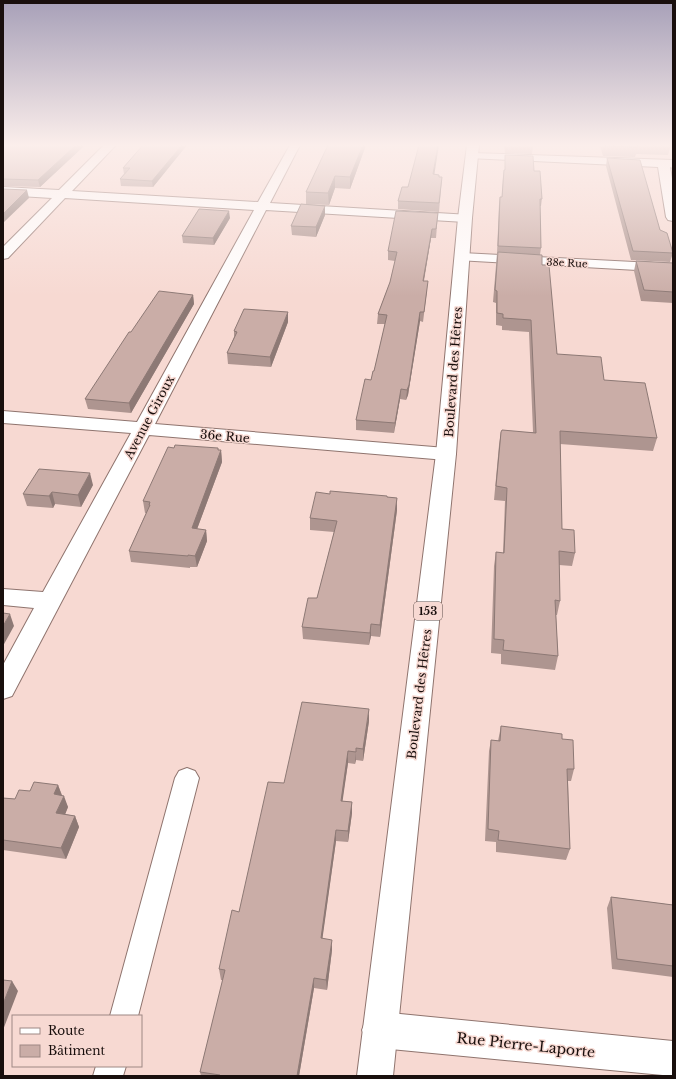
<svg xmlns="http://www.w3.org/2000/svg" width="676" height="1079" font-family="'Libre Baskerville',serif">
	<rect width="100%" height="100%" fill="#f7d9d2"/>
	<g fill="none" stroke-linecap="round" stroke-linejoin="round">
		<defs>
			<path id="service" d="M 187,768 L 195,771 L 199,778 L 138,1016 L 110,1016 L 175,778 L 179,771 Z
				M 96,1066 L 126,1066 L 123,1076 L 93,1076 Z"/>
			<path id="minor" d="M 104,145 L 116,145 L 72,191 L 258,202 L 290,145 L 300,145 L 270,203 L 470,215 L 472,218 L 470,221 L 465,222 L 266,210 L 155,424 L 446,448 L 453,450 L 456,454 L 453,458 L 446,460 L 149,435 L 12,696 L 3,699 L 3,665 L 34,608 L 3,605 L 3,589 L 43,592 L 131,433 L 3,423 L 3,411 L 137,422 L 254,210 L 65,198 L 8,258 L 3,259 L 3,247 L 52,198 L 3,195 L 3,187 L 59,190 Z
				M 473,153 L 673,160 L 673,168 L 670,167 L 673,184 L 673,221 L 668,220 L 666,217 L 658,167 L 469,158 L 467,156 L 469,154 Z
				M 462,253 L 673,264 L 673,272 L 457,260 L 455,257 L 457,254 Z
				M 380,1012 L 673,1041 L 673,1076 L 380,1048 L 367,1043 L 362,1030 L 367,1017 Z"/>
			<path id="primary" d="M 467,145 L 479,145 L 472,218 L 456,454 L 393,1076 L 357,1076 L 436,454 L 458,218 Z"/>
		</defs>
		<use href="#service" stroke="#8f746e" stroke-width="2"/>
		<use href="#minor" stroke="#8f746e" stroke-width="2"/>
		<use href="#primary" stroke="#8f746e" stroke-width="2"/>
		<use href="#service" fill="#fff" fill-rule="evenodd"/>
		<use href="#minor" fill="#fff" fill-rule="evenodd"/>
		<use href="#primary" fill="#fff" fill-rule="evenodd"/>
	</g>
	<path fill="#ae9590" d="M 3,145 L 85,145 L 40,187 L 3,186 Z
		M 143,145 L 187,145 L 153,187 L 121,186 L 120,179 L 124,174 L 123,168 Z
		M 321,145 L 366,145 L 350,189 L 335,188 L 329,205 L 306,204 L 306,192 L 327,147 L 322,146 Z
		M 504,145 L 533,145 L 532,154 L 505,153 Z
		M 600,145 L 671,145 L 668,155 L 636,154 L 635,157 L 603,156 Z
		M 505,155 L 534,171 L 542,199 L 541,206 L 540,206 L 541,248 L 540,255 L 542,265 L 557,354 L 604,380 L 657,438 L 653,451 L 560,444 L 562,529 L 575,553 L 572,566 L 559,565 L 560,601 L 557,615 L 556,615 L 558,656 L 555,670 L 501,664 L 501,654 L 491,653 L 494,566 L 496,552 L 503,553 L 505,501 L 494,500 L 499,445 L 501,432 L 533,432 L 529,332 L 502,330 L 502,326 L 496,325 L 496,303 L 493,302 L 497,253 L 499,204 L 500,197 L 502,197 L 503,177 L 504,170 L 505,170 Z
		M 607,158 L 660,230 L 673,253 L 670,262 L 631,260 L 606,166 Z
		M 434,174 L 439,177 L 442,177 L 439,212 L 398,209 L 398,201 Z
		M 438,213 L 436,238 L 431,238 L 424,281 L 427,290 L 423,322 L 420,321 L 408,395 L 406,400 L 400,399 L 394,433 L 356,430 L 356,420 L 374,371 L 385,324 L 377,324 L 378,314 L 390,282 L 395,261 L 388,260 L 388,251 Z
		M 325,215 L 316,237 L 292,235 L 291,226 Z
		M 230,218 L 214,245 L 183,243 L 182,236 Z
		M 636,261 L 673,263 L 673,303 L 641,301 L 634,271 Z
		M 193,295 L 194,304 L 131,413 L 88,409 L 85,399 L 131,332 Z
		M 288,322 L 271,367 L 228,364 L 227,353 L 234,337 L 234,331 Z
		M 218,450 L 221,450 L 222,462 L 197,529 L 206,530 L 207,541 L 197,567 L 190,567 L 190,568 L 131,562 L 129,551 L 146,513 L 145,513 L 143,501 Z
		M 93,485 L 81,507 L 55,504 L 53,508 L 27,506 L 23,494 Z
		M 387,497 L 397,498 L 397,510 L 380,637 L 371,636 L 369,645 L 303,639 L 302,627 L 317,598 L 334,532 L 310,530 L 310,518 Z
		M 369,721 L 363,761 L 356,760 L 355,764 L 348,763 L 342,801 L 352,802 L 352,813 L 348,842 L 336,841 L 322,939 L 332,950 L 327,990 L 314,988 L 299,1076 L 201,1076 L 200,1072 L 223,980 L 221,980 L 219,969 L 284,783 Z
		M 501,726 L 562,739 L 574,769 L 571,781 L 568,781 L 570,849 L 566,860 L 496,852 L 496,842 L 485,841 L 489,751 L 491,740 L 498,741 Z
		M 58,785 L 62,795 L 68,807 L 65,814 L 75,816 L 79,827 L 66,859 L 3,850 L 3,798 L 15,799 L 30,791 Z
		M 611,897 L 673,905 L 673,977 L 612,969 L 607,908 Z"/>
	<path fill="#8d7975" d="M 76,145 L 85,145 L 40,187 L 38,180 Z
		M 182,145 L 187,145 L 153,187 L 152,181 Z
		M 363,145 L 366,145 L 350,189 L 350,177 Z
		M 438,145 L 439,145 L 433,183 L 433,174 Z
		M 335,176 L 335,188 L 329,205 L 328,193 Z
		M 27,190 L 29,198 L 3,223 L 3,214 Z
		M 325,206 L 325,215 L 316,237 L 316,227 Z
		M 229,211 L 230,218 L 214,245 L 213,238 Z
		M 432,229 L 431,238 L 422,290 L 423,281 Z
		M 193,295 L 194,304 L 131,413 L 129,403 Z
		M 288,312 L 288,322 L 271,367 L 270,357 Z
		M 420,312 L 420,321 L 408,395 L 406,400 L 407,390 Z
		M 401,389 L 400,399 L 394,433 L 395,423 Z
		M 218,448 L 219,456 L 221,450 L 222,462 L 193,540 L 192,528 Z
		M 90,473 L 93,485 L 81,507 L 78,495 Z
		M 52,492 L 55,504 L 53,508 L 49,496 Z
		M 397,498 L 397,510 L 380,637 L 380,625 Z
		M 206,530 L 207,541 L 197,567 L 195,556 Z
		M 10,614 L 14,626 L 3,646 L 3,626 Z
		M 371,624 L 371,636 L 369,645 L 370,633 Z
		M 369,709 L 369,721 L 363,761 L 363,749 Z
		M 356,748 L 356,760 L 355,764 L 356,752 Z
		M 348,751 L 348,763 L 341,812 L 341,801 Z
		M 58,785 L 62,796 L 54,794 Z
		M 64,796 L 68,807 L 61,825 L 56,813 Z
		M 352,802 L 352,813 L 348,842 L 348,831 Z
		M 75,816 L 79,827 L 66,859 L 61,848 Z
		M 336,830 L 336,841 L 321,949 L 321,938 Z
		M 332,940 L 332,950 L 327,990 L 326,980 Z
		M 314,978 L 314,988 L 299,1076 L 297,1076 Z
		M 12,981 L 18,991 L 3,1030 L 3,1004 Z"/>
	<path fill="#caada7" stroke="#8d7975" d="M 3,145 L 76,145 L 38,180 L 3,179 Z
		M 143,145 L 182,145 L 152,181 L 120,179 L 130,168 L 123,168 Z
		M 328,145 L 363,145 L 350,177 L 335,176 L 328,193 L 306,192 Z
		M 419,145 L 438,145 L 433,174 L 439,175 L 439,177 L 442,177 L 439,203 L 398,201 L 402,187 L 408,187 Z
		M 605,145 L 637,145 L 637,147 L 605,146 Z
		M 505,155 L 533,156 L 534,171 L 540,171 L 542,199 L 540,199 L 541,248 L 498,246 L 500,197 L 502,197 L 504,170 L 505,170 Z
		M 607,158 L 640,160 L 660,230 L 667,233 L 673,253 L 633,251 Z
		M 3,189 L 27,190 L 3,214 Z
		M 301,204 L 325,206 L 316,227 L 291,226 Z
		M 199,209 L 229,211 L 213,238 L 182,236 Z
		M 396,211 L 438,213 L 436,229 L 432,229 L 423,281 L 428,281 L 424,312 L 420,312 L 409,385 L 407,390 L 401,389 L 395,423 L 356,420 L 365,379 L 371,380 L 373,371 L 374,371 L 387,315 L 378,314 L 390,282 L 397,252 L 388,251 Z
		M 498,252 L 542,255 L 542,265 L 549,265 L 557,354 L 601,357 L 604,380 L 645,383 L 657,438 L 560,431 L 562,529 L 574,530 L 575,553 L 559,551 L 560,601 L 555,600 L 558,656 L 503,650 L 504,640 L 494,639 L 496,552 L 504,553 L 507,488 L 496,486 L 501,432 L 502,430 L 536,433 L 531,320 L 503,318 L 503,314 L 497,313 L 497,291 L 495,290 Z
		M 636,261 L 673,263 L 673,292 L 644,290 Z
		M 159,291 L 193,295 L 129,403 L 85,399 L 129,332 L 131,332 Z
		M 244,309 L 288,312 L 270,357 L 227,353 L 237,332 L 234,331 Z
		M 175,445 L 218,448 L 218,450 L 221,450 L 192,528 L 206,530 L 195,556 L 188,555 L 188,556 L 129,551 L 150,505 L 149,505 L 150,502 L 143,501 L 168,447 L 174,448 Z
		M 39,469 L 90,473 L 78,495 L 52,492 L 49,496 L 23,494 Z
		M 330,491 L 387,496 L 387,497 L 397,498 L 380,625 L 371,624 L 370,633 L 302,627 L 308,598 L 317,598 L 337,521 L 310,518 L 316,492 L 330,494 Z
		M 3,613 L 10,614 L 3,626 Z
		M 302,702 L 369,709 L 363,749 L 356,748 L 356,752 L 348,751 L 341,801 L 352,802 L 348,831 L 336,830 L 321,938 L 332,940 L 326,980 L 314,978 L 297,1076 L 219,1076 L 220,1075 L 200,1072 L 225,970 L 219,969 L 232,910 L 239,912 L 268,782 L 284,783 Z
		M 501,726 L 562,734 L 562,739 L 573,740 L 574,769 L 567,769 L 570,849 L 498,840 L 499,831 L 488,829 L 491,740 L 500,741 Z
		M 34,782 L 58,785 L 54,794 L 64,796 L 56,813 L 75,816 L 61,848 L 3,840 L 3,798 L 15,799 L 19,790 L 30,791 Z
		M 611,897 L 673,905 L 673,966 L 617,959 Z
		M 3,980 L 12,981 L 3,1004 Z"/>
	<linearGradient id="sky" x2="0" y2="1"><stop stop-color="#a7a0b8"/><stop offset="0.49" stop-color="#fbeeeb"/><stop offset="1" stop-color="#fbeeeb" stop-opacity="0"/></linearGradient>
	<rect width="676" height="296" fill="url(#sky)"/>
	<g text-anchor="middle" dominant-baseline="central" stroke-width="3" stroke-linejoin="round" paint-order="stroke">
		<g font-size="10" fill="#190f0d" stroke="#f7d9d2">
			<text transform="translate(567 263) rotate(3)">38e Rue</text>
		</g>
		<rect fill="#f7d9d2" stroke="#5c4c48" stroke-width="1" x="414" y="602" width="28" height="18" rx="3"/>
		<g font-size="11" font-weight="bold" fill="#190f0d">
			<text x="428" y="611">153</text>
		</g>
		<g font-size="12" fill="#190f0d" stroke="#f7d9d2">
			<text transform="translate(453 372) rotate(-86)">Boulevard des Hêtres</text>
			<text transform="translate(149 417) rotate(-62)">Avenue Giroux</text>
			<text transform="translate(225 436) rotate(5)">36e Rue</text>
			<text transform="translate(419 694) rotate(-83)">Boulevard des Hêtres</text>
		</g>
		<g font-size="14" fill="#190f0d" stroke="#f7d9d2">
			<text transform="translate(526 1045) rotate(6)">Rue Pierre-Laporte</text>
		</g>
	</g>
	<rect width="676" height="1079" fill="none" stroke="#190f0d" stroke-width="8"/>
	<rect x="12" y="1015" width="130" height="52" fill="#f7d9d2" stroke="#9e8883"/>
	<rect x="20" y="1028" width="20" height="6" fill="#ffffff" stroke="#9e8883"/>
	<text x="48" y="1035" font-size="12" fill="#190f0d">Route</text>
	<rect x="20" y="1045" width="20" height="12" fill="#caada7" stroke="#9e8883"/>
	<text x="48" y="1055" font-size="12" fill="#190f0d">Bâtiment</text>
</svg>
